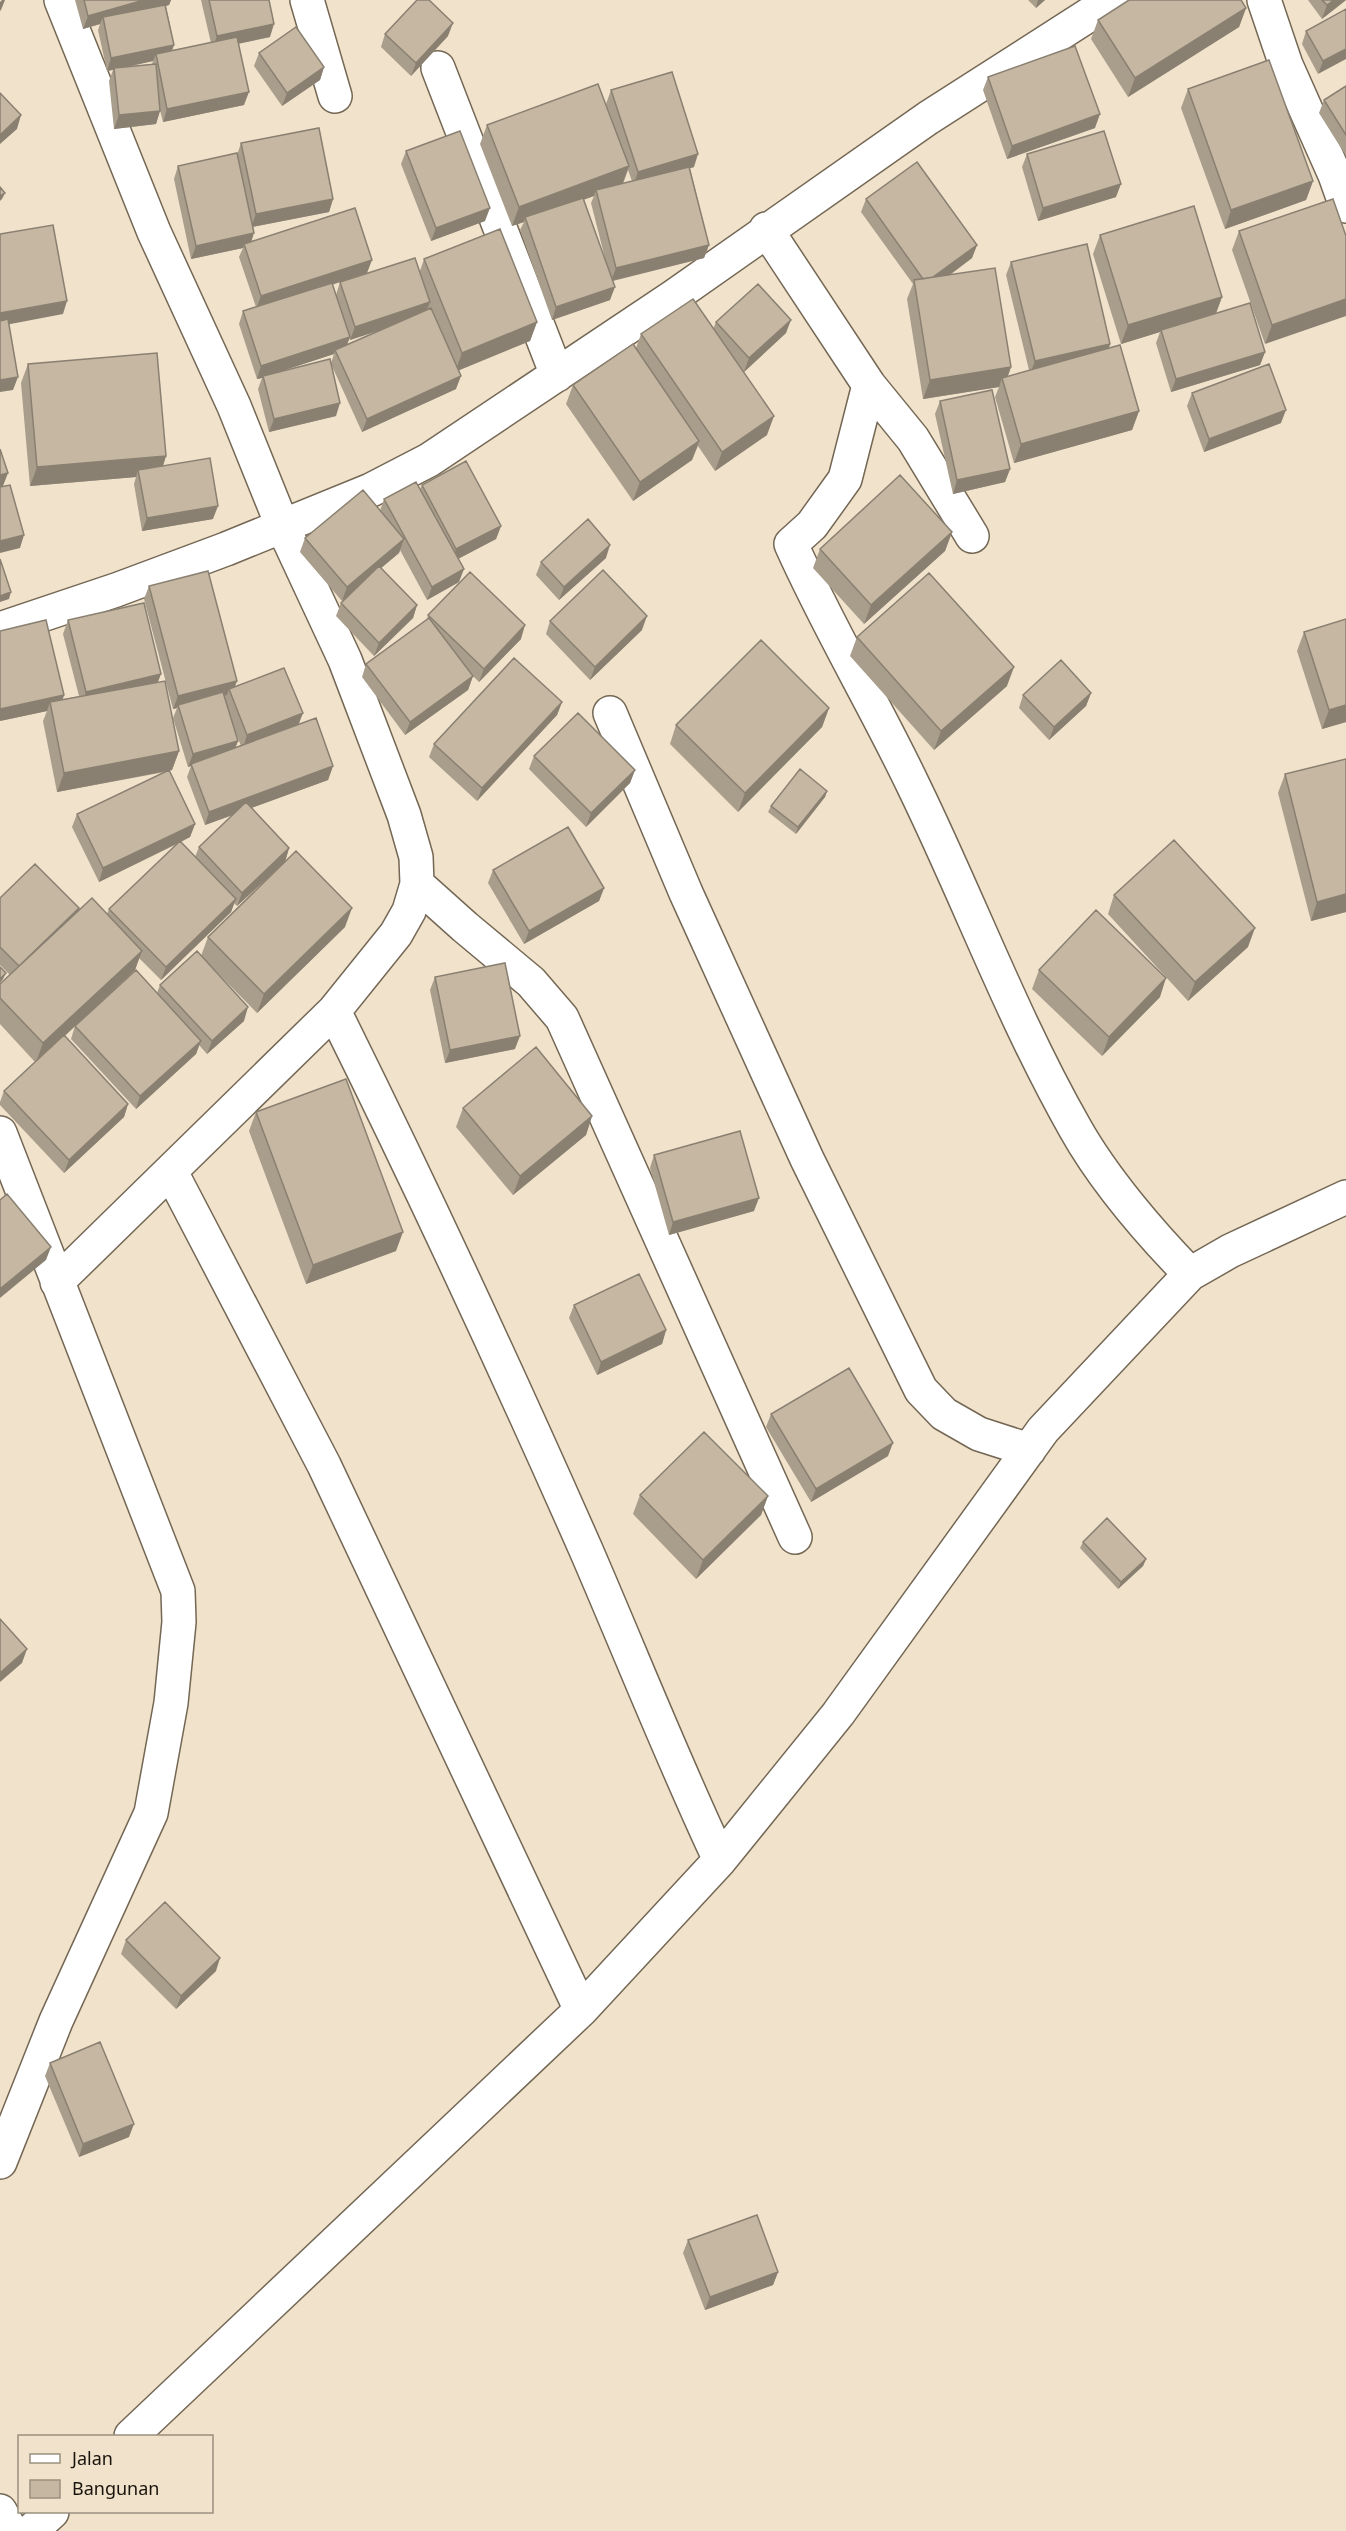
<svg xmlns="http://www.w3.org/2000/svg" width="1346" height="2531" font-family="'Noto Sans',sans-serif">
	<rect width="100%" height="100%" fill="#f0e2cb"/>
	<g fill="none" stroke-linecap="round" stroke-linejoin="round">
		<defs>
			<path id="minor" d="M 307,0 L 335,96
				M 1264,0 L 1286,65 L 1335,175 L 1346,206
				M 438,68 L 557,375
				M 766,229 L 869,385 L 913,439 L 972,536
				M 869,385 L 845,479 L 812,525 L 791,544 C 828,627 875,705 914,787 C 969,900 1013,1019 1075,1128 C 1103,1178 1150,1233 1190,1274
				M 0,629 L 116,590 L 226,549 L 371,490 L 429,460 L 673,297 L 928,118 L 1112,0
				M 610,713 L 686,893 L 807,1159 L 921,1390 L 944,1414 L 979,1434 L 1029,1450
				M 417,884 L 465,927 L 531,982 L 562,1018 L 795,1537
				M 334,1011 C 422,1188 506,1369 586,1550 C 631,1654 672,1758 720,1860
				M 0,1133 L 178,1591 L 179,1622 L 171,1703 L 151,1813 L 56,2021 L 0,2162
				M 171,1172 L 324,1465 L 581,2010
				M 57,1282 L 334,1011 L 396,934 L 409,911 L 417,884 L 416,857 L 404,815 L 345,660 L 282,525 L 234,406 L 154,232 L 61,0
				M 131,2436 L 581,2010 L 720,1860 L 838,1714 L 1043,1430 L 1190,1274 L 1230,1251 L 1346,1197
				M 0,2511 L 11,2531
				M 31,2531 L 52,2512"/>
		</defs>
		<use href="#minor" stroke="#746754" stroke-width="36"/>
		<use href="#minor" stroke="#fff" stroke-width="33"/>
	</g>
	<path fill="#a99d8b" fill-rule="evenodd" d="M 75,0 L 171,0 L 169,5 L 166,6 L 174,45 L 172,50 L 211,43 L 201,0 L 269,0 L 270,37 L 238,44 L 244,105 L 163,122 L 160,110 L 156,124 L 114,129 L 109,81 L 113,70 L 107,71 L 98,30 L 100,24 L 83,29 ZM 153,61 L 152,64 L 127,67 Z
		M 1028,0 L 1045,0 L 1036,8 Z
		M 1308,0 L 1346,0 L 1322,19 Z
		M 1246,8 L 1239,27 L 1128,97 L 1091,39 L 1098,20 Z
		M 1346,9 L 1318,74 L 1302,44 L 1306,31 Z
		M 385,34 L 448,36 L 411,76 L 381,47 Z
		M 259,53 L 324,67 L 320,80 L 282,106 L 254,66 Z
		M 988,77 L 1095,128 L 1007,159 L 983,90 Z
		M 1346,86 L 1346,156 L 1319,113 L 1324,100 Z
		M 1188,89 L 1313,181 L 1306,200 L 1225,229 L 1181,108 Z
		M 611,90 L 694,167 L 690,168 L 709,245 L 704,258 L 613,281 L 610,300 L 552,320 L 520,230 L 524,222 L 512,226 L 480,144 L 487,125 L 612,120 L 606,104 ZM 628,170 L 632,181 L 623,184 ZM 594,196 L 591,203 L 607,266 L 584,199 Z
		M 241,143 L 333,199 L 329,212 L 253,227 L 251,242 L 367,273 L 332,285 L 336,295 L 340,282 L 420,271 L 424,259 L 537,322 L 530,341 L 458,370 L 456,389 L 362,432 L 331,364 L 336,416 L 269,432 L 258,389 L 262,378 L 257,379 L 239,324 L 243,311 L 256,307 L 239,257 L 243,248 L 191,259 L 174,179 L 178,166 L 237,155 ZM 378,331 L 347,345 L 349,338 L 350,340 ZM 334,354 L 331,363 L 282,371 Z
		M 406,151 L 485,221 L 431,241 L 401,164 Z
		M 1027,154 L 1116,197 L 1038,221 L 1022,167 Z
		M 866,199 L 977,245 L 972,258 L 950,275 L 1011,367 L 1008,376 L 1029,370 L 1006,275 L 1011,262 L 1110,344 L 1109,348 L 1139,411 L 1132,430 L 1014,463 L 995,397 L 999,387 L 923,399 L 907,299 L 913,284 L 861,212 Z
		M 1333,199 L 1265,344 L 1232,250 L 1239,231 Z
		M 1100,235 L 1222,297 L 1216,313 L 1265,352 L 1260,365 L 1171,392 L 1156,343 L 1160,332 L 1121,344 L 1093,254 Z
		M 716,322 L 786,333 L 744,372 L 738,365 L 767,435 L 715,471 L 698,446 L 692,460 L 633,501 L 566,404 L 573,385 L 636,348 L 641,334 L 713,329 Z
		M 28,364 L 166,456 L 163,466 L 213,519 L 142,531 L 134,484 L 136,477 L 30,486 L 21,383 Z
		M 1192,393 L 1281,423 L 1204,452 L 1187,406 Z
		M 940,401 L 1010,469 L 1005,482 L 953,494 L 935,414 Z
		M 422,485 L 501,526 L 496,539 L 458,559 L 459,582 L 427,600 L 400,550 L 399,553 L 381,568 L 417,605 L 413,618 L 374,656 L 336,616 L 341,603 L 353,592 L 342,601 L 300,552 L 305,538 L 380,511 L 384,499 L 420,489 Z
		M 952,532 L 945,551 L 864,624 L 813,568 L 820,549 Z
		M 606,558 L 559,600 L 536,575 L 541,562 Z
		M 149,586 L 237,681 L 234,687 L 299,725 L 333,766 L 328,780 L 251,808 L 289,848 L 285,862 L 237,906 L 234,903 L 231,912 L 161,980 L 139,958 L 135,970 L 65,1036 L 128,1104 L 124,1117 L 64,1173 L 0,1105 L 0,1102 L 4,1091 L 35,1062 L 0,1024 L 0,984 L 10,975 L 0,965 L 0,898 L 77,912 L 107,914 L 109,909 L 177,844 L 99,882 L 72,827 L 77,814 L 165,772 L 57,792 L 43,721 L 47,711 L 0,721 L 64,695 L 63,699 L 79,696 L 63,634 L 68,620 L 158,682 L 179,751 L 172,770 L 169,771 L 195,824 L 190,837 L 181,842 L 195,857 L 199,847 L 233,815 L 205,825 L 187,777 L 191,766 L 188,767 L 173,718 L 177,708 L 173,709 L 144,599 ZM 232,723 L 241,746 L 235,748 L 238,741 Z
		M 428,615 L 521,639 L 479,682 L 471,674 L 473,676 L 468,690 L 405,735 L 362,677 L 366,664 L 427,619 Z
		M 1346,619 L 1346,722 L 1322,729 L 1297,651 L 1304,632 Z
		M 550,621 L 642,630 L 590,680 L 546,634 Z
		M 857,637 L 1007,686 L 934,750 L 850,656 Z
		M 1091,693 L 1086,706 L 1049,740 L 1019,708 L 1023,695 Z
		M 562,702 L 557,715 L 477,801 L 429,757 L 434,744 Z
		M 829,708 L 822,727 L 738,812 L 670,744 L 676,725 Z
		M 534,756 L 635,770 L 630,783 L 586,827 L 529,769 Z
		M 1285,774 L 1346,912 L 1311,921 L 1278,793 Z
		M 827,791 L 825,797 L 796,834 L 768,812 L 771,806 Z
		M 493,870 L 604,888 L 599,901 L 524,944 L 488,883 Z
		M 1114,895 L 1248,947 L 1188,1001 L 1108,914 Z
		M 345,927 L 257,1013 L 201,956 L 208,937 Z
		M 1039,970 L 1160,997 L 1102,1056 L 1032,989 Z
		M 435,977 L 515,1049 L 445,1063 L 430,990 Z
		M 160,985 L 244,1021 L 207,1054 L 199,1045 L 196,1054 L 136,1109 L 71,1039 L 75,1026 L 157,993 Z
		M 463,1108 L 592,1116 L 586,1135 L 513,1195 L 456,1127 Z
		M 256,1112 L 396,1251 L 306,1284 L 249,1131 Z
		M 654,1155 L 754,1211 L 669,1235 L 650,1168 Z
		M 574,1305 L 666,1330 L 662,1344 L 597,1375 L 569,1318 Z
		M 771,1414 L 888,1456 L 811,1502 L 766,1427 Z
		M 640,1495 L 768,1496 L 761,1515 L 696,1579 L 633,1514 Z
		M 1083,1542 L 1146,1559 L 1143,1566 L 1118,1589 L 1080,1548 Z
		M 126,1940 L 216,1971 L 176,2009 L 121,1954 Z
		M 50,2063 L 129,2137 L 79,2157 L 45,2076 Z
		M 688,2240 L 778,2272 L 773,2285 L 705,2310 L 683,2253 Z"/>
	<path fill="#8a8071" d="M 2,0 L 5,0 L 1,10 L 0,11 L 0,2 Z
		M 144,0 L 171,0 L 169,5 L 104,23 L 103,17 L 100,24 L 83,29 L 88,16 Z
		M 1038,0 L 1045,0 L 1036,8 Z
		M 1334,0 L 1346,0 L 1322,19 L 1327,5 Z
		M 1246,8 L 1239,27 L 1128,97 L 1135,78 Z
		M 453,23 L 448,36 L 411,76 L 416,63 Z
		M 274,24 L 270,37 L 212,49 L 217,36 Z
		M 174,45 L 169,58 L 156,54 L 153,61 L 107,71 L 111,58 Z
		M 1346,49 L 1346,59 L 1318,74 L 1323,61 Z
		M 324,67 L 320,80 L 282,106 L 287,93 Z
		M 249,92 L 244,105 L 163,122 L 167,109 Z
		M 160,111 L 156,124 L 114,129 L 119,115 Z
		M 1100,114 L 1095,128 L 1007,159 L 1012,146 Z
		M 21,115 L 17,129 L 0,144 L 0,135 Z
		M 698,154 L 694,167 L 633,186 L 638,172 Z
		M 629,166 L 622,185 L 596,190 L 594,196 L 526,221 L 525,217 L 524,222 L 512,226 L 519,207 Z
		M 1313,181 L 1306,200 L 1225,229 L 1231,210 Z
		M 1121,184 L 1116,197 L 1038,221 L 1043,208 Z
		M 5,193 L 2,199 L 0,201 L 0,196 Z
		M 333,199 L 329,212 L 251,227 L 256,214 Z
		M 490,208 L 485,221 L 431,241 L 436,228 Z
		M 254,233 L 250,246 L 244,244 L 243,248 L 191,259 L 196,246 Z
		M 709,245 L 704,258 L 611,281 L 616,268 Z
		M 977,245 L 972,258 L 921,296 L 926,283 Z
		M 372,260 L 367,273 L 256,309 L 261,296 Z
		M 615,287 L 610,300 L 552,320 L 556,307 Z
		M 1222,297 L 1215,316 L 1161,330 L 1160,332 L 1121,344 L 1128,325 Z
		M 1346,299 L 1346,316 L 1265,344 L 1272,325 Z
		M 67,301 L 63,314 L 0,326 L 0,313 Z
		M 430,302 L 425,315 L 350,340 L 355,327 Z
		M 791,320 L 786,333 L 744,372 L 749,358 Z
		M 537,322 L 530,341 L 455,372 L 462,353 Z
		M 350,337 L 345,350 L 335,350 L 334,354 L 263,377 L 263,376 L 262,378 L 257,379 L 261,366 Z
		M 1110,344 L 1106,357 L 1030,374 L 1035,361 Z
		M 1265,352 L 1260,365 L 1171,392 L 1176,379 Z
		M 1011,367 L 1004,386 L 1002,378 L 999,387 L 923,399 L 930,380 Z
		M 461,376 L 456,389 L 362,432 L 367,419 Z
		M 18,377 L 13,390 L 0,392 L 0,380 Z
		M 340,403 L 336,416 L 269,432 L 274,419 Z
		M 1286,410 L 1281,423 L 1204,452 L 1209,439 Z
		M 1139,411 L 1132,430 L 1014,463 L 1021,444 Z
		M 774,416 L 767,435 L 715,471 L 722,452 Z
		M 699,441 L 692,460 L 633,501 L 640,482 Z
		M 166,456 L 160,475 L 138,470 L 136,477 L 30,486 L 37,467 Z
		M 1010,469 L 1005,482 L 953,494 L 957,480 Z
		M 8,473 L 3,486 L 0,487 L 0,475 Z
		M 218,506 L 213,519 L 142,531 L 147,518 Z
		M 501,526 L 496,539 L 452,562 L 456,549 Z
		M 952,532 L 945,551 L 864,624 L 871,605 Z
		M 24,535 L 20,548 L 0,553 L 0,541 Z
		M 404,539 L 399,553 L 342,601 L 347,587 Z
		M 610,545 L 606,558 L 559,600 L 564,587 Z
		M 464,569 L 459,582 L 427,600 L 432,587 Z
		M 11,592 L 9,599 L 0,602 L 0,596 Z
		M 417,605 L 413,618 L 374,656 L 379,643 Z
		M 647,616 L 642,630 L 590,680 L 595,667 Z
		M 525,625 L 521,639 L 479,682 L 484,669 Z
		M 1014,667 L 1007,686 L 934,750 L 941,731 Z
		M 161,674 L 156,687 L 81,705 L 86,692 Z
		M 473,676 L 468,690 L 405,735 L 410,722 Z
		M 237,681 L 232,694 L 229,689 L 227,695 L 179,707 L 178,705 L 177,708 L 173,709 L 178,696 Z
		M 1091,693 L 1086,706 L 1049,740 L 1054,727 Z
		M 64,695 L 59,708 L 50,702 L 47,711 L 0,721 L 0,709 Z
		M 562,702 L 557,715 L 477,801 L 482,788 Z
		M 1346,705 L 1346,722 L 1322,729 L 1329,710 Z
		M 829,708 L 822,727 L 738,812 L 745,793 Z
		M 303,713 L 298,726 L 243,748 L 247,735 Z
		M 238,741 L 233,754 L 191,764 L 191,766 L 188,767 L 193,754 Z
		M 179,751 L 172,770 L 57,792 L 64,773 Z
		M 333,766 L 328,780 L 205,825 L 209,812 Z
		M 635,770 L 630,783 L 586,827 L 591,813 Z
		M 827,791 L 825,797 L 796,834 L 798,827 Z
		M 195,824 L 190,837 L 99,882 L 103,868 Z
		M 289,848 L 285,862 L 237,906 L 242,893 Z
		M 604,888 L 599,901 L 524,944 L 529,931 Z
		M 1346,894 L 1346,912 L 1311,921 L 1317,902 Z
		M 236,899 L 231,912 L 161,980 L 166,967 Z
		M 79,908 L 74,921 L 19,966 Z
		M 352,908 L 345,927 L 257,1013 L 264,994 Z
		M 1255,928 L 1248,947 L 1188,1001 L 1195,982 Z
		M 142,951 L 135,970 L 36,1062 L 43,1043 Z
		M 6,973 L 3,979 L 0,983 L 0,979 Z
		M 1166,978 L 1160,997 L 1102,1056 L 1109,1037 Z
		M 248,1007 L 244,1021 L 207,1054 L 212,1041 Z
		M 520,1036 L 515,1049 L 445,1063 L 450,1050 Z
		M 201,1041 L 196,1054 L 136,1109 L 140,1096 Z
		M 128,1104 L 124,1117 L 64,1173 L 69,1160 Z
		M 592,1116 L 586,1135 L 513,1195 L 520,1176 Z
		M 759,1198 L 754,1211 L 669,1235 L 673,1222 Z
		M 403,1232 L 396,1251 L 306,1284 L 313,1265 Z
		M 51,1247 L 46,1260 L 0,1298 L 0,1289 Z
		M 666,1330 L 662,1344 L 597,1375 L 601,1362 Z
		M 893,1443 L 888,1456 L 811,1502 L 816,1489 Z
		M 768,1496 L 761,1515 L 696,1579 L 703,1560 Z
		M 1146,1559 L 1143,1566 L 1118,1589 L 1121,1582 Z
		M 27,1649 L 22,1663 L 0,1682 L 0,1673 Z
		M 220,1958 L 216,1971 L 176,2009 L 181,1996 Z
		M 134,2124 L 129,2137 L 79,2157 L 83,2144 Z
		M 778,2272 L 773,2285 L 705,2310 L 710,2297 Z"/>
	<path fill="#c5b7a2" stroke="#8a8071" stroke-width="1.5" d="M 84,0 L 144,0 L 88,16 Z
		M 209,0 L 269,0 L 274,24 L 217,36 Z
		M 417,0 L 429,0 L 453,23 L 416,63 L 385,34 Z
		M 1129,0 L 1241,0 L 1246,8 L 1135,78 L 1098,20 Z
		M 1322,0 L 1334,0 L 1327,5 Z
		M 165,5 L 174,45 L 111,58 L 103,17 Z
		M 1346,9 L 1346,49 L 1323,61 L 1306,31 Z
		M 296,27 L 324,67 L 287,93 L 259,53 Z
		M 237,37 L 249,92 L 167,109 L 156,54 Z
		M 1075,46 L 1100,114 L 1012,146 L 988,77 Z
		M 1269,60 L 1313,181 L 1231,210 L 1188,89 Z
		M 156,64 L 160,111 L 119,115 L 114,68 Z
		M 672,72 L 698,154 L 638,172 L 611,90 Z
		M 598,84 L 629,166 L 519,207 L 487,125 Z
		M 1346,86 L 1346,135 L 1324,100 Z
		M 0,93 L 21,115 L 0,135 Z
		M 319,128 L 333,199 L 256,214 L 241,143 Z
		M 460,131 L 490,208 L 436,228 L 406,151 Z
		M 1104,131 L 1121,184 L 1043,208 L 1027,154 Z
		M 237,153 L 254,233 L 196,246 L 178,166 Z
		M 917,162 L 977,245 L 933,277 L 923,279 L 866,199 Z
		M 689,167 L 709,245 L 616,268 L 596,190 Z
		M 0,187 L 5,193 L 0,196 Z
		M 583,198 L 615,287 L 556,307 L 525,217 Z
		M 1333,199 L 1346,236 L 1346,299 L 1272,325 L 1239,231 Z
		M 1194,206 L 1222,297 L 1128,325 L 1100,235 Z
		M 355,208 L 372,260 L 261,296 L 244,244 Z
		M 53,225 L 67,301 L 0,313 L 0,234 Z
		M 500,229 L 537,322 L 462,353 L 424,259 Z
		M 1087,244 L 1110,344 L 1035,361 L 1011,262 Z
		M 415,258 L 430,302 L 355,327 L 340,282 Z
		M 995,268 L 1011,367 L 930,380 L 914,280 Z
		M 332,283 L 350,337 L 261,366 L 243,311 Z
		M 758,284 L 791,320 L 749,358 L 716,322 Z
		M 693,299 L 774,416 L 722,452 L 641,334 Z
		M 1250,303 L 1265,352 L 1176,379 L 1161,330 Z
		M 431,308 L 461,376 L 367,419 L 335,350 Z
		M 8,319 L 18,377 L 0,380 L 0,321 Z
		M 633,344 L 699,441 L 640,482 L 573,385 Z
		M 1120,345 L 1139,411 L 1021,444 L 1002,378 Z
		M 157,353 L 166,456 L 37,467 L 28,364 Z
		M 330,359 L 340,403 L 274,419 L 263,376 Z
		M 1269,364 L 1286,410 L 1209,439 L 1192,393 Z
		M 992,390 L 1010,469 L 957,480 L 940,401 Z
		M 0,449 L 8,473 L 0,475 Z
		M 210,458 L 218,506 L 147,518 L 138,470 Z
		M 466,461 L 501,526 L 456,549 L 422,485 Z
		M 900,475 L 952,532 L 871,605 L 820,549 Z
		M 416,482 L 464,569 L 432,587 L 384,499 Z
		M 10,485 L 24,535 L 0,541 L 0,487 Z
		M 363,490 L 404,539 L 347,587 L 305,538 Z
		M 588,519 L 610,545 L 564,587 L 541,562 Z
		M 0,559 L 11,592 L 0,596 Z
		M 379,566 L 417,605 L 379,643 L 341,603 Z
		M 603,570 L 647,616 L 595,667 L 550,621 Z
		M 208,571 L 237,681 L 178,696 L 149,586 Z
		M 470,572 L 525,625 L 484,669 L 428,615 Z
		M 929,573 L 1014,667 L 941,731 L 857,637 Z
		M 144,603 L 161,674 L 86,692 L 68,620 Z
		M 429,618 L 473,676 L 410,722 L 366,664 Z
		M 1346,619 L 1346,705 L 1329,710 L 1304,632 Z
		M 46,620 L 64,695 L 0,709 L 0,631 Z
		M 761,640 L 829,708 L 745,793 L 676,725 Z
		M 514,658 L 562,702 L 482,788 L 434,744 Z
		M 1061,660 L 1091,693 L 1054,727 L 1023,695 Z
		M 284,668 L 303,713 L 247,735 L 229,689 Z
		M 165,681 L 179,751 L 64,773 L 50,702 Z
		M 223,692 L 238,741 L 193,754 L 178,705 Z
		M 578,713 L 635,770 L 591,813 L 534,756 Z
		M 316,718 L 333,766 L 209,812 L 191,764 Z
		M 1346,759 L 1346,894 L 1317,902 L 1285,774 Z
		M 800,769 L 827,791 L 798,827 L 771,806 Z
		M 169,770 L 195,824 L 103,868 L 77,814 Z
		M 246,802 L 289,848 L 242,893 L 199,847 Z
		M 568,827 L 604,888 L 529,931 L 493,870 Z
		M 1174,840 L 1255,928 L 1195,982 L 1114,895 Z
		M 180,841 L 236,899 L 166,967 L 109,909 Z
		M 296,851 L 352,908 L 264,994 L 208,937 Z
		M 35,864 L 79,908 L 19,966 L 0,947 L 0,898 Z
		M 92,898 L 142,951 L 43,1043 L 0,998 L 0,984 Z
		M 1096,910 L 1166,978 L 1109,1037 L 1039,970 Z
		M 197,951 L 248,1007 L 212,1041 L 160,985 Z
		M 505,963 L 520,1036 L 450,1050 L 435,977 Z
		M 0,967 L 6,973 L 0,979 Z
		M 136,970 L 201,1041 L 140,1096 L 75,1026 Z
		M 64,1035 L 128,1104 L 69,1160 L 4,1091 Z
		M 536,1047 L 592,1116 L 520,1176 L 463,1108 Z
		M 346,1079 L 403,1232 L 313,1265 L 256,1112 Z
		M 740,1131 L 759,1198 L 673,1222 L 654,1155 Z
		M 7,1194 L 51,1247 L 0,1289 L 0,1200 Z
		M 639,1274 L 666,1330 L 601,1362 L 574,1305 Z
		M 849,1368 L 893,1443 L 816,1489 L 771,1414 Z
		M 704,1432 L 768,1496 L 703,1560 L 640,1495 Z
		M 1107,1518 L 1146,1559 L 1121,1582 L 1083,1542 Z
		M 0,1619 L 27,1649 L 0,1673 Z
		M 165,1902 L 220,1958 L 181,1996 L 126,1940 Z
		M 100,2042 L 134,2124 L 83,2144 L 50,2063 Z
		M 757,2215 L 778,2272 L 710,2297 L 688,2240 Z"/>
	<rect x="18" y="2435" width="195" height="78" fill="#f0e2cb" stroke="#9a907f" stroke-width="1.5"/>
	<rect x="30" y="2454" width="30" height="9" fill="#ffffff" stroke="#9a907f" stroke-width="1.5"/>
	<text x="72" y="2465" font-size="18" fill="#19140d">Jalan</text>
	<rect x="30" y="2480" width="30" height="18" fill="#c5b7a2" stroke="#9a907f" stroke-width="1.5"/>
	<text x="72" y="2495" font-size="18" fill="#19140d">Bangunan</text>
</svg>
